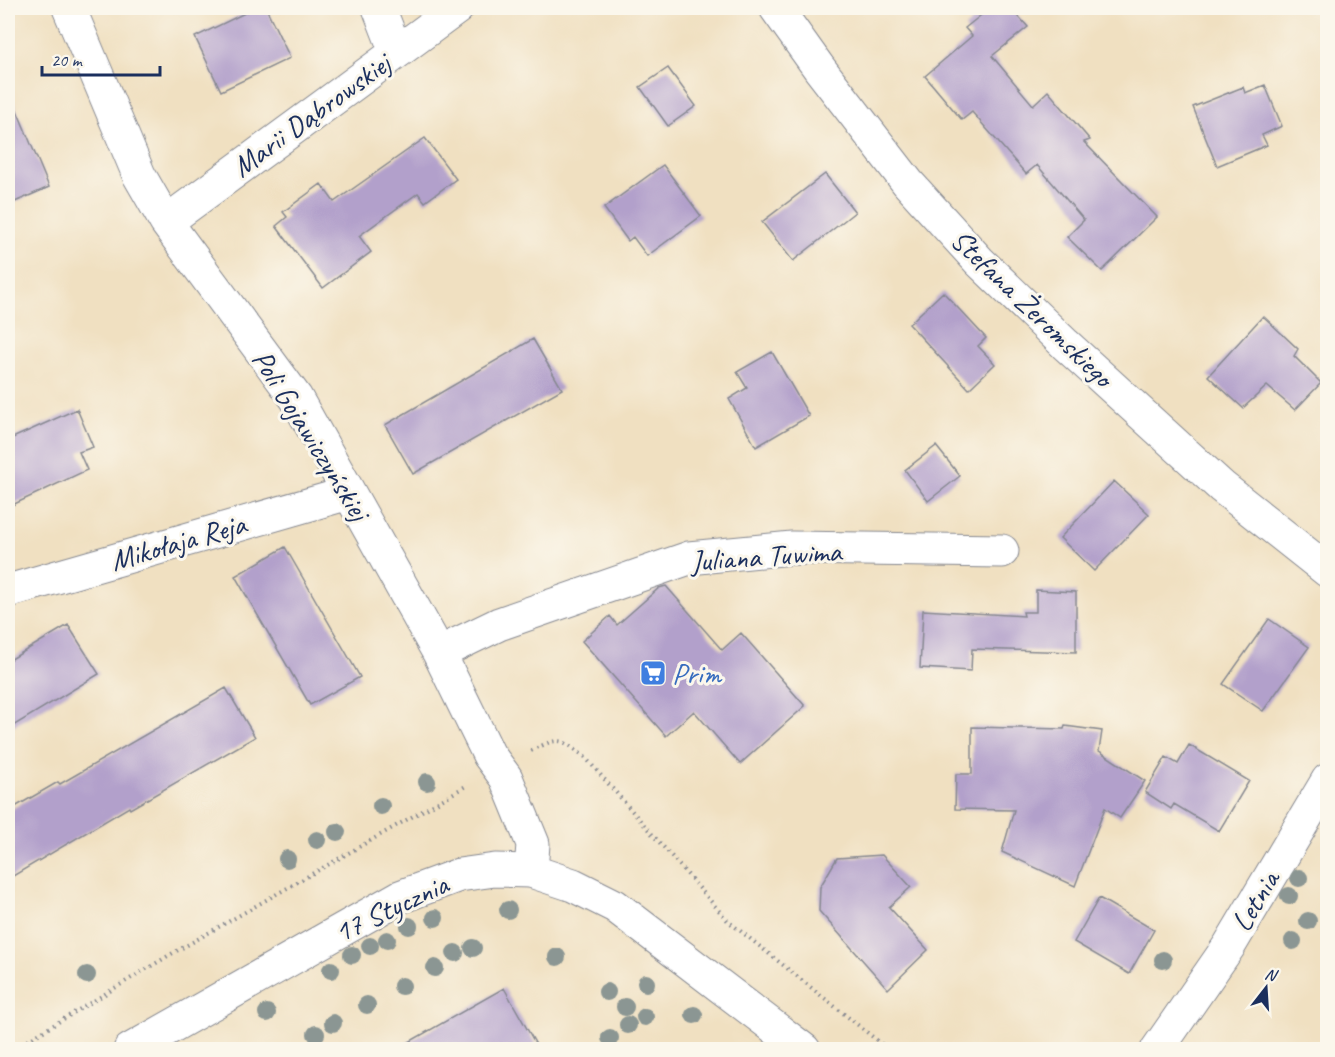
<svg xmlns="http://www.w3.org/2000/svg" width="1335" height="1057" font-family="Caveat,sans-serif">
	<rect width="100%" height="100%" fill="#fbf7ec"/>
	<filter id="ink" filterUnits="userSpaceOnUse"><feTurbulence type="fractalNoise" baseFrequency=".0167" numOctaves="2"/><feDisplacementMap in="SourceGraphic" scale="12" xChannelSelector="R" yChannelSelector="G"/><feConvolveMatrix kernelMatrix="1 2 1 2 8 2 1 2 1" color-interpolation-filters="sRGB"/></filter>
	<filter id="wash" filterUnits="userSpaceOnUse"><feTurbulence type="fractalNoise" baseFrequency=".008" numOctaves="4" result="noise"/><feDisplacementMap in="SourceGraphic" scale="24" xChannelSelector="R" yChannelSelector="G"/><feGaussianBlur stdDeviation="1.35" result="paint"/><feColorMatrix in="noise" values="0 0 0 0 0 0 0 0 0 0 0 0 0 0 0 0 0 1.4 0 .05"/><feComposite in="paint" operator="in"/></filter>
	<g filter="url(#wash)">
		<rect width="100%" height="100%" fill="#f0e0c1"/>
		<g id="blocks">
			<path fill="#b2a0cb" d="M 255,8 L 266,8 L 290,58 L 221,91 L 195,37 Z
				M 990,8 L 1011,8 L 1028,27 L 992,56 L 1033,105 L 1048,91 L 1090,140 L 1084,142 L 1157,217 L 1102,271 L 1067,237 L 1084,220 L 1037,165 L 1026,174 L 972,112 L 962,120 L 925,76 L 972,36 L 965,28 Z
				M 668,68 L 696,106 L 668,126 L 640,87 Z
				M 1265,85 L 1282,126 L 1262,135 L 1267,145 L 1217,166 L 1193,107 L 1243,87 L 1245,93 Z
				M 8,89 L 49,187 L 8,205 Z
				M 425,138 L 456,179 L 425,202 L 418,193 L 359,236 L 371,252 L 323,288 L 276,226 L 287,217 L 283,212 L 321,184 L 334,202 Z
				M 663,165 L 701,216 L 647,256 L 633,237 L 628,241 L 604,208 Z
				M 825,174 L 855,212 L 793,261 L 762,222 Z
				M 943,292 L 986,338 L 978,346 L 995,364 L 969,389 L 909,324 Z
				M 1263,316 L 1298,349 L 1294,356 L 1321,383 L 1295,410 L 1267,386 L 1243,408 L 1208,376 Z
				M 533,339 L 562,389 L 413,474 L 385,425 Z
				M 772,352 L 809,416 L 756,447 L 729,399 L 747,388 L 737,372 Z
				M 77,409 L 93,447 L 79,452 L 87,470 L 8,507 L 8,440 Z
				M 936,446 L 960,476 L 928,501 L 905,470 Z
				M 1114,481 L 1149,514 L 1094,571 L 1060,538 Z
				M 285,547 L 360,677 L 310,705 L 235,576 Z
				M 666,586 L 722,650 L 741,633 L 805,706 L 740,764 L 694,711 L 666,736 L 582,641 L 610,616 L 617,625 L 659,588 Z
				M 1036,590 L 1076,592 L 1076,652 L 972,649 L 971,671 L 920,668 L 923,610 L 1024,616 L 1023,612 L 1036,612 Z
				M 1269,619 L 1309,647 L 1263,711 L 1223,684 Z
				M 68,625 L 99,674 L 8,729 L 8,661 Z
				M 226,688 L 255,737 L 130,809 L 129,807 L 8,879 L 8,811 L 58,782 L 60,784 Z
				M 1065,726 L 1102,731 L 1099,751 L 1145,781 L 1120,818 L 1105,808 L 1075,886 L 1002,852 L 1014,810 L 955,809 L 956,774 L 972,774 L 972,727 L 1064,729 Z
				M 1189,745 L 1249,781 L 1219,831 L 1174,804 L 1171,809 L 1145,792 L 1166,757 L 1178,764 Z
				M 882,855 L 911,887 L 889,907 L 928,950 L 888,989 L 819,911 L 820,887 L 837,858 Z
				M 1099,898 L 1154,930 L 1129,974 L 1074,942 Z
				M 504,988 L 539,1050 L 395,1050 Z"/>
		</g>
	</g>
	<g filter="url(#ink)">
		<use href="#blocks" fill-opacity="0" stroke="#868890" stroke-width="1.5"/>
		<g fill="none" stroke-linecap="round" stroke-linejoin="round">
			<defs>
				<path id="minor" d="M 69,8 L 139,175 L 166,222 L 296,398 L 439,653 L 489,755 L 506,778 L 533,844 L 531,871
					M 379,8 L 396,52
					M 776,8 L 819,68 L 908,183 L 979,261 L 1065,344 L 1222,487 L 1328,571
					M 166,222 L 457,8
					M 8,591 L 349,493
					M 439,653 L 499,624 L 689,558 L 792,548 L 1002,551
					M 1157,1050 L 1229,946 L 1328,780"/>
				<path id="tertiary" d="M 130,1050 L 400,897 L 459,875 L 495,870 L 531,871 L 573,885 L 615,906 L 804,1050"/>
			</defs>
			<use href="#minor" stroke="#868890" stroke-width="35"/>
			<use href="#tertiary" stroke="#868890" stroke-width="35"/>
			<path stroke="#868890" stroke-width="4" stroke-dasharray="1.5 4.5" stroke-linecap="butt" d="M 531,751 C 560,736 560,738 585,757 L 728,921 L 889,1050
				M 12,1050 L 168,956 L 466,786"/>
			<use href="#minor" stroke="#fff" stroke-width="33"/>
			<use href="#tertiary" stroke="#fff" stroke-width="33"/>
		</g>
		<g fill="#8b9693">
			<circle cx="427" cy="782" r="9"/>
			<circle cx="381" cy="806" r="9"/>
			<circle cx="337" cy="832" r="9"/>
			<circle cx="317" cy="840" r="9"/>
			<circle cx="287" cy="859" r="9"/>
			<circle cx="1299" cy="878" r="9"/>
			<circle cx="1289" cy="896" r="9"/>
			<circle cx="508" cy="910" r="9"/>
			<circle cx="435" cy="918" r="9"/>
			<circle cx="1308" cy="921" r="9"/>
			<circle cx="409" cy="926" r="9"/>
			<circle cx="387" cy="940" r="9"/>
			<circle cx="1293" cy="941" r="9"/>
			<circle cx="370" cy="946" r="9"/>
			<circle cx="473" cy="948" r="9"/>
			<circle cx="455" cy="953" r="9"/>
			<circle cx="352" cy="955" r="9"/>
			<circle cx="557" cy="957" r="9"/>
			<circle cx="1163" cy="960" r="9"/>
			<circle cx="435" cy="968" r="9"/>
			<circle cx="331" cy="970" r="9"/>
			<circle cx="87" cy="975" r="9"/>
			<circle cx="646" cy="983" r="9"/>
			<circle cx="402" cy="986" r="9"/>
			<circle cx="607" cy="992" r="9"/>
			<circle cx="367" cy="1005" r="9"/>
			<circle cx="625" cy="1007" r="9"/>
			<circle cx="267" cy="1013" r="9"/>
			<circle cx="694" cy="1015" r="9"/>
			<circle cx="645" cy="1017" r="9"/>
			<circle cx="333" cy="1023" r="9"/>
			<circle cx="628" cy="1025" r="9"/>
			<circle cx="316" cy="1034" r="9"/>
			<circle cx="610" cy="1038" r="9"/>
		</g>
	</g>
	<defs>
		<symbol id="supermarket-square" viewBox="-11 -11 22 22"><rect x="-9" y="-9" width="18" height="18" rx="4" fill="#3f7fe0" stroke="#fbf7ec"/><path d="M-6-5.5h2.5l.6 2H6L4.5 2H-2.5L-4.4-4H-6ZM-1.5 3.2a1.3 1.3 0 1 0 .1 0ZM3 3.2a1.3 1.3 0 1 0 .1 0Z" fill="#fff"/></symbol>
	</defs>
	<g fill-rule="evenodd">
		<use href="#supermarket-square" x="638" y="658" width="30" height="30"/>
	</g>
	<g text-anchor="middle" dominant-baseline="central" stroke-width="6" stroke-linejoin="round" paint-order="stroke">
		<g font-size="30" fill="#1b2f5e" stroke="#fbf7ec">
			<text transform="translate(311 115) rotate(-36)">Marii Dąbrowskiej</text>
			<text transform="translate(1032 308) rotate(44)">Stefana Żeromskiego</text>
			<text transform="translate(311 435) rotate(58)">Poli Gojawiczyńskiej</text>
			<text transform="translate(178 542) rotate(-16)">Mikołaja Reja</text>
			<text transform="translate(766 556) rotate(-4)">Juliana Tuwima</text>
			<text transform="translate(1255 901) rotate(-59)">Letnia</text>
			<text transform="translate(391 908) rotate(-25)">17 Stycznia</text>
		</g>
		<g font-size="30" fill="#366cbe" stroke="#fbf7ec" text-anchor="start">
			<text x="672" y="673">Prim</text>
		</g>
	</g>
	<rect width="1335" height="1057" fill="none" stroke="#fbf7ec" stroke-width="30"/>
	<g transform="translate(1266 988) rotate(17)" stroke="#fbf7ec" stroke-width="4.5" paint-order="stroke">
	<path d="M0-4.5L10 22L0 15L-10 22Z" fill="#1b2f5e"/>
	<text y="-9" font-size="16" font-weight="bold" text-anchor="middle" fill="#1b2f5e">N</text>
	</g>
	<path d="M42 66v9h118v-9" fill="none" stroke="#1b2f5e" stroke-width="3"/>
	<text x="51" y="66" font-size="18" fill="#1b2f5e" stroke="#fbf7ec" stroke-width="4.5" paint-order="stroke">20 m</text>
</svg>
